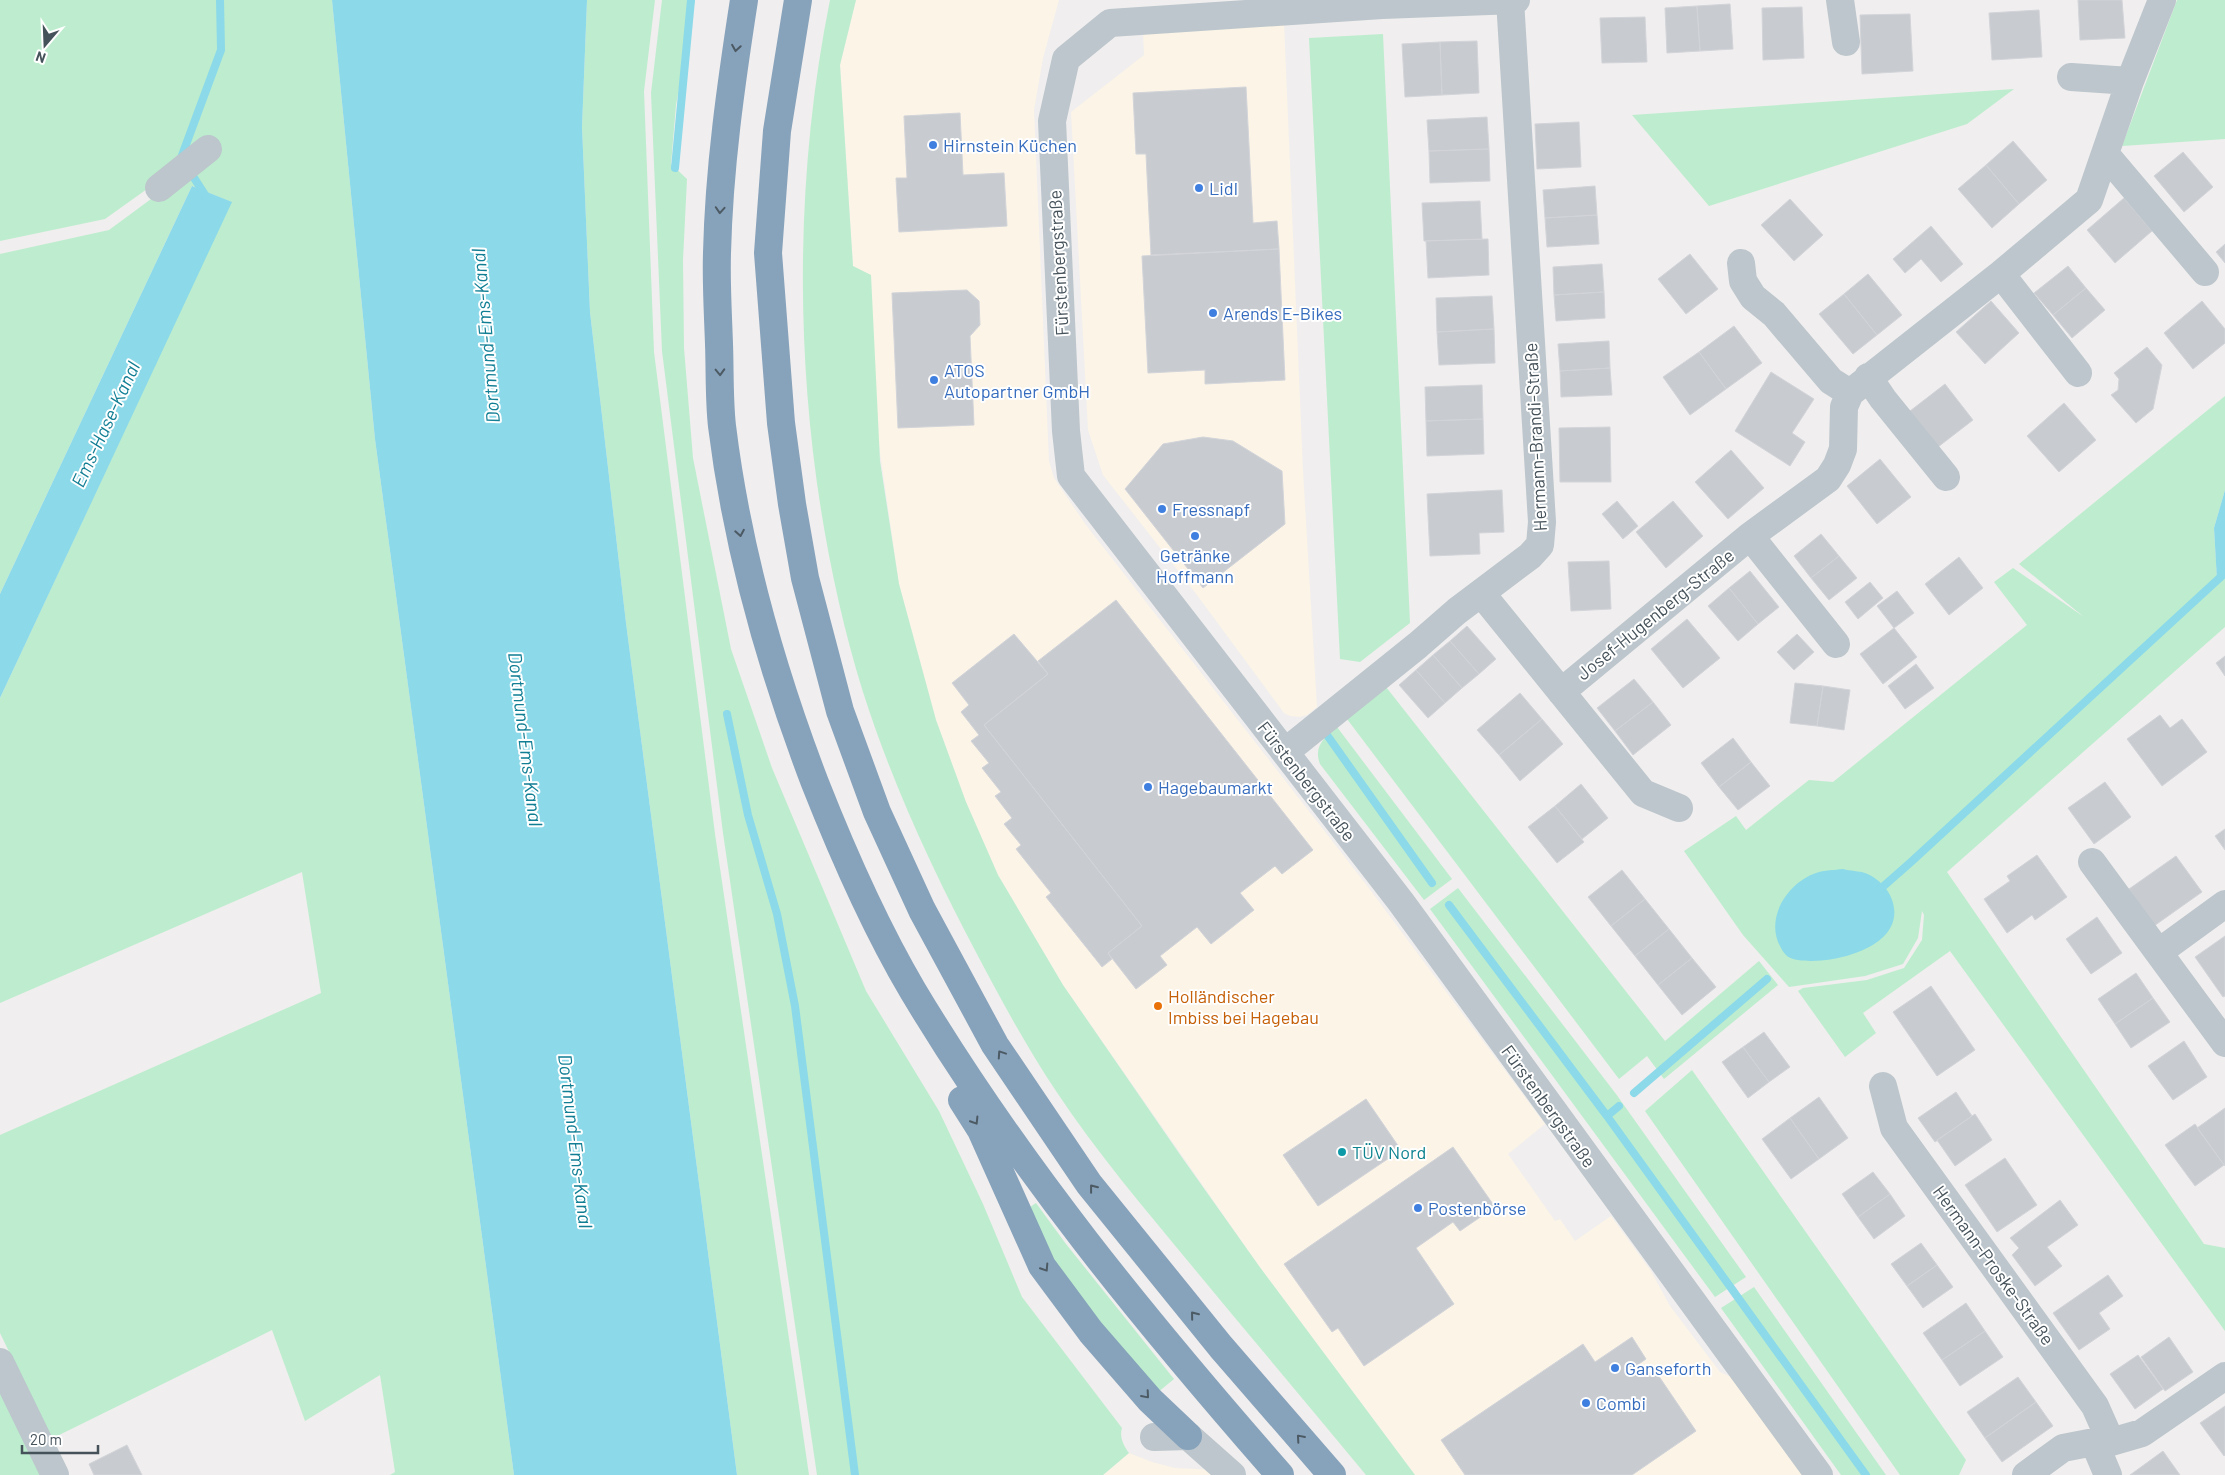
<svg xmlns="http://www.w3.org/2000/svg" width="2225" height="1475" font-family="Barlow,sans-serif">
	<rect width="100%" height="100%" fill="#f0eeee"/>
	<path fill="#fbf4e7" d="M 856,0 L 1059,0 L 1043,58 L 1034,110 L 1049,461 L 1054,478 L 1086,525 L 1365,883 L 1545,1124 L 1508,1154 L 1555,1221 L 1560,1219 L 1575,1241 L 1611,1216 L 1651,1271 L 1670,1306 L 1720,1372 L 1738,1380 L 1806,1475 L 1415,1475 L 1259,1266 L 1063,985 L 998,875 L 966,802 L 936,720 L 899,584 L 853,266 L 840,65 Z
		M 1284,23 L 1303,471 L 1317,707 L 1307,715 L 1299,717 L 1290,716 L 1284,713 L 1197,595 L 1103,475 L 1088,430 L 1071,112 L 1144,55 L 1143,32 Z
		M 1129,1453 L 1152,1462 L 1175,1468 L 1218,1470 L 1222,1475 L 1103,1475 Z"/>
	<path fill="#bdedce" d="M 0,0 L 332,0 L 375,439 L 514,1475 L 390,1475 L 395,1472 L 380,1375 L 305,1421 L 272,1330 L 51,1439 L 0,1333 L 0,1135 L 321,993 L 302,872 L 0,1003 L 0,698 L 231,202 L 192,186 L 0,594 L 0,254 L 109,230 L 166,188 L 147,189 L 105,219 L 0,241 Z
		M 587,0 L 655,0 L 644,91 L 654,352 L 715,834 L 809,1475 L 737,1475 L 626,623 L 590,312 L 582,127 Z
		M 662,0 L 695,0 L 676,105 L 671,164 L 687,179 L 683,260 L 684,348 L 693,458 L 731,649 L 772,768 L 866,991 L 939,1111 L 983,1204 L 1022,1297 L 1122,1428 C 1119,1437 1124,1446 1129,1453 L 1103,1475 L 817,1475 L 723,833 L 662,351 L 651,93 Z
		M 830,0 L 856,0 L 840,65 L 853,266 L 871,275 L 880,461 L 899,584 L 936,720 L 966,802 L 998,875 L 1063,985 L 1181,1156 L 1259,1266 L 1415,1475 L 1366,1475 C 1308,1405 1250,1336 1192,1266 C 1145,1209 1097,1153 1056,1091 C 1027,1048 1002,1001 978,956 C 933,871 892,783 863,692 C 796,475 785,222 830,0 Z
		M 2177,0 L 2225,0 L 2225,139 L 2122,146 Z
		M 1383,34 L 1410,623 L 1360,662 L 1340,659 L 1309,38 Z
		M 2014,89 L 1967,124 L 1709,206 L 1632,115 Z
		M 2225,396 L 2225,490 L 2214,528 L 2217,579 L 2225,573 L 2225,627 L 1947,872 L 2204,1244 L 2225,1248 L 2225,1331 L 1950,951 L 1863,1013 L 1876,1033 L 1845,1057 L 1798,991 L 1803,988 L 1867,980 L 1904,968 L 1922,940 L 1924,915 L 1922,911 L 1918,938 L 1903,964 L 1865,976 L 1789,987 L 1743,935 L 1684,851 L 1736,816 L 1746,830 L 1809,780 L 1833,782 L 2027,625 L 1994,582 L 2013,568 L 2084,617 L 2019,564 Z
		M 1386,687 L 1665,1041 L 1759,961 L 1778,985 L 1664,1079 L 1647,1056 L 1619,1079 L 1347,719 Z
		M 1337,727 L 1452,879 L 1424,900 L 1320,764 C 1313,746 1325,737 1337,727 Z
		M 1458,888 L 1616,1094 L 1746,1277 L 1715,1297 L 1430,909 Z
		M 1692,1070 L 1966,1460 L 1959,1475 L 1900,1475 L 1645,1111 Z
		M 1036,1203 L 1066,1244 L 1174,1379 L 1157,1393 L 1055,1265 L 1030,1207 Z
		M 1754,1287 L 1886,1475 L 1841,1475 L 1721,1308 Z
		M 0,1378 L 46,1475 L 0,1475 Z"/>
	<path fill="#8bd9e9" d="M 332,0 L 587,0 L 582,127 L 590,312 L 626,623 L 737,1475 L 514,1475 L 375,439 Z
		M 192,186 L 232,202 L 0,698 L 0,594 Z
		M 2225,490 L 2225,573 L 2217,580 L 2214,528 Z
		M 1843,869 C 1850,871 1859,871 1865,873 C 1889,882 1905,912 1886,934 C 1868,955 1824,964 1798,960 C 1790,959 1785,956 1781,948 C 1764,919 1787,883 1816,873 C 1824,870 1835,870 1843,869 Z"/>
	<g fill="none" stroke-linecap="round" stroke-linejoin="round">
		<path stroke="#8bd9e9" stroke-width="8" d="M 181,158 L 221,50 L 220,0
			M 675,168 L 691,0
			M 189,170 L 207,198
			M 727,714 L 748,815 L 777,914 L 795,1006 L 855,1475
			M 1322,728 L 1432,883
			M 1878,891 L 1911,862 L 2225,573
			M 1449,905 L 1607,1116
			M 1634,1093 L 1767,979
			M 1619,1106 L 1607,1116 L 1866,1475"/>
	</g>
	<path fill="#c8cbd0" stroke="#d2d4d9" d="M 2078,0 L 2122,0 L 2125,38 L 2080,40 Z
		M 1730,4 L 1733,49 L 1700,51 L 1697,6 Z
		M 1697,6 L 1700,51 L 1667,53 L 1665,8 Z
		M 1802,7 L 1804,58 L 1763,60 L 1762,8 Z
		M 2039,10 L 2042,57 L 1992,60 L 1989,13 Z
		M 1910,14 L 1913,71 L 1862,74 L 1860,15 Z
		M 1645,17 L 1647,62 L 1602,63 L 1600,18 Z
		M 1477,41 L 1479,93 L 1442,95 L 1440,42 Z
		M 1440,42 L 1442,95 L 1405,97 L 1402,44 Z
		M 1246,87 L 1253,223 L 1277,221 L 1279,249 L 1151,255 L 1146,154 L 1136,154 L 1133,93 Z
		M 960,113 L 963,175 L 1004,173 L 1007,226 L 899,232 L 896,178 L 907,178 L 904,116 Z
		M 1487,117 L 1489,149 L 1429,151 L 1427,120 Z
		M 1579,122 L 1581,167 L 1537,169 L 1535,124 Z
		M 2013,141 L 2047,180 L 2019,204 L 1986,165 Z
		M 1489,149 L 1490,181 L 1430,183 L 1429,151 Z
		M 2183,152 L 2213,187 L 2184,212 L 2154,176 Z
		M 1986,165 L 2019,204 L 1992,228 L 1958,189 Z
		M 1595,186 L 1597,215 L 1545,218 L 1543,190 Z
		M 2124,198 L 2152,231 L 2115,263 L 2087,230 Z
		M 1790,199 L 1823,235 L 1794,261 L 1761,225 Z
		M 1480,201 L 1482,239 L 1424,241 L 1422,203 Z
		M 1597,215 L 1599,244 L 1547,247 L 1545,218 Z
		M 1931,226 L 1963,264 L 1941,282 L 1921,259 L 1905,273 L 1893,259 Z
		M 1488,239 L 1489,275 L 1428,278 L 1426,241 Z
		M 2225,244 L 2225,263 L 2216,252 Z
		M 1279,249 L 1285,380 L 1205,384 L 1205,370 L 1148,373 L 1142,256 Z
		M 1690,254 L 1718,289 L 1686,314 L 1658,279 Z
		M 1602,264 L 1604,292 L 1554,295 L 1553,267 Z
		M 2068,266 L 2086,288 L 2053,315 L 2034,293 Z
		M 1868,274 L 1902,315 L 1877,335 L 1844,294 Z
		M 2086,288 L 2105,310 L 2072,338 L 2053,315 Z
		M 967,290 L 979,301 L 980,325 L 970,336 L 974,425 L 898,428 L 892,293 Z
		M 1604,292 L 1605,318 L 1556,321 L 1554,295 Z
		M 1844,294 L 1877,335 L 1853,354 L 1819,314 Z
		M 1492,296 L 1494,329 L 1437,332 L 1436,298 Z
		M 1991,301 L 2019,333 L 1985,364 L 1956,332 Z
		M 2202,301 L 2225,329 L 2225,343 L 2193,369 L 2164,333 Z
		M 1734,326 L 1762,363 L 1726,389 L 1699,352 Z
		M 1494,329 L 1495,363 L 1439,365 L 1437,332 Z
		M 1609,341 L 1610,368 L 1560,371 L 1558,344 Z
		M 2147,347 L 2162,365 L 2153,409 L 2136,423 L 2111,395 L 2118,390 L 2119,379 L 2114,373 Z
		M 1699,352 L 1726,389 L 1690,415 L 1663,377 Z
		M 1610,368 L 1612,395 L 1561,397 L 1560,371 Z
		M 1771,372 L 1814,399 L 1792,433 L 1805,442 L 1790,466 L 1735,431 Z
		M 1945,384 L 1973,420 L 1938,447 L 1910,411 Z
		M 1482,385 L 1483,419 L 1426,421 L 1425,387 Z
		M 2064,403 L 2096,440 L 2059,472 L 2027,436 Z
		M 1483,419 L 1484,454 L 1427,456 L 1426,421 Z
		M 1610,427 L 1611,482 L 1560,482 L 1559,428 Z
		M 1203,437 L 1233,441 L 1282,471 L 1285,524 L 1203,588 L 1125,489 L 1163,444 Z
		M 1731,450 L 1764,488 L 1728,519 L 1695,482 Z
		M 1880,459 L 1911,497 L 1877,524 L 1847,486 Z
		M 1502,490 L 1504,532 L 1479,533 L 1480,554 L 1430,556 L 1427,494 Z
		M 1617,501 L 1638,526 L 1623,539 L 1602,514 Z
		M 1673,501 L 1703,536 L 1666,568 L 1636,532 Z
		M 1821,534 L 1839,556 L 1811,578 L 1794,556 Z
		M 1839,556 L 1857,578 L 1829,600 L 1811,578 Z
		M 1959,557 L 1983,588 L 1949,615 L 1925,584 Z
		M 1609,561 L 1611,609 L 1571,611 L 1568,562 Z
		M 1750,571 L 1779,607 L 1758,624 L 1729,588 Z
		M 1870,582 L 1883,598 L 1858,619 L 1845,602 Z
		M 1729,588 L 1758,624 L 1738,641 L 1708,606 Z
		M 1897,591 L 1914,613 L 1894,628 L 1877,606 Z
		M 1116,600 L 1313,850 L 1282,874 L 1275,866 L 1240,893 L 1254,910 L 1211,944 L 1197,927 L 1160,956 L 1167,965 L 1136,989 L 1108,953 L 1142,926 L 984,725 L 1048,674 L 1038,661 Z
		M 1687,619 L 1720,658 L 1683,688 L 1651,649 Z
		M 1467,626 L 1496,659 L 1479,674 L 1450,641 Z
		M 1894,628 L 1917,657 L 1883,684 L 1860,654 Z
		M 1014,634 L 1048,674 L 984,725 L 1142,926 L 1108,953 L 1112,959 L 1102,967 L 1046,897 L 1051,893 L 1016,849 L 1021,845 L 1004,824 L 1012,818 L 995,796 L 1001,792 L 982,768 L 989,763 L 971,741 L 979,735 L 961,712 L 969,705 L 952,683 Z
		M 1797,634 L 1814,652 L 1794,670 L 1777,652 Z
		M 1450,641 L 1479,674 L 1462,688 L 1433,655 Z
		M 1433,655 L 1462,688 L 1445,703 L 1416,670 Z
		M 2225,656 L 2225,676 L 2216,663 Z
		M 1916,664 L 1934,688 L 1905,709 L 1888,686 Z
		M 1416,670 L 1445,703 L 1428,718 L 1399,685 Z
		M 1634,679 L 1653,702 L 1615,731 L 1597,708 Z
		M 1795,683 L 1823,686 L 1817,726 L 1790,723 Z
		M 1823,686 L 1850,690 L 1844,730 L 1817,726 Z
		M 1520,693 L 1542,719 L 1499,755 L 1477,730 Z
		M 1653,702 L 1671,725 L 1633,755 L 1615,731 Z
		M 2160,715 L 2170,728 L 2182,719 L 2207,752 L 2162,786 L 2127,739 Z
		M 1542,719 L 1563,744 L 1520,781 L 1499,755 Z
		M 1733,738 L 1751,762 L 1719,787 L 1701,763 Z
		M 1751,762 L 1770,786 L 1738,810 L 1719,787 Z
		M 2105,782 L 2131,817 L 2094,844 L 2068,808 Z
		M 1581,784 L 1608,818 L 1582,839 L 1555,806 Z
		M 1555,806 L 1584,842 L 1557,863 L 1528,827 Z
		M 2225,829 L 2225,850 L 2215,836 Z
		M 2037,855 L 2067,897 L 2035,920 L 2032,915 L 2007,933 L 1984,899 L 2010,881 L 2007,876 Z
		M 2176,856 L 2202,892 L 2154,926 L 2129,889 Z
		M 1622,870 L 1645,899 L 1611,926 L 1588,897 Z
		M 1645,899 L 1669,929 L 1635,956 L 1611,926 Z
		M 2097,917 L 2122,953 L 2091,974 L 2066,939 Z
		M 1669,929 L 1692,958 L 1658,985 L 1635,956 Z
		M 2225,936 L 2225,996 L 2223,997 L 2195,957 Z
		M 1692,958 L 1716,987 L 1682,1015 L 1658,985 Z
		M 2136,973 L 2153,998 L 2115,1024 L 2098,999 Z
		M 1931,986 L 1975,1050 L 1937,1076 L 1893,1012 Z
		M 2153,998 L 2170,1022 L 2131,1048 L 2115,1024 Z
		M 1764,1032 L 1790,1067 L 1769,1082 L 1743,1047 Z
		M 2184,1041 L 2207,1077 L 2173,1100 L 2148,1066 Z
		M 1743,1047 L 1769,1082 L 1748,1098 L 1722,1062 Z
		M 1956,1092 L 1972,1116 L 1935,1142 L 1918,1118 Z
		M 1819,1097 L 1848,1138 L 1819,1159 L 1790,1118 Z
		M 1366,1099 L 1401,1150 L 1318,1206 L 1283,1155 Z
		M 2225,1108 L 2225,1166 L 2197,1128 Z
		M 1975,1114 L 1992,1140 L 1955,1166 L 1937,1140 Z
		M 1790,1118 L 1819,1159 L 1791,1179 L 1762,1139 Z
		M 2195,1124 L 2224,1165 L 2195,1186 L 2165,1145 Z
		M 1453,1147 L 1495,1207 L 1460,1231 L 1453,1222 L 1416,1248 L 1454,1304 L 1364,1366 L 1338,1328 L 1332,1332 L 1284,1264 Z
		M 2005,1158 L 2037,1205 L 1997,1232 L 1965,1185 Z
		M 1873,1172 L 1890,1194 L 1858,1217 L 1842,1194 Z
		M 1890,1194 L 1905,1216 L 1874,1239 L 1858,1217 Z
		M 2060,1200 L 2078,1225 L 2047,1247 L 2062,1266 L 2035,1286 L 2012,1255 L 2019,1248 L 2010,1238 Z
		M 1921,1243 L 1937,1265 L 1907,1286 L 1891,1264 Z
		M 1937,1265 L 1953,1287 L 1923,1308 L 1907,1286 Z
		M 2108,1275 L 2123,1296 L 2099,1313 L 2110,1329 L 2079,1350 L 2053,1313 Z
		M 1966,1303 L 1985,1331 L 1942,1360 L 1923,1333 Z
		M 1985,1331 L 2003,1357 L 1960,1386 L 1942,1360 Z
		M 1632,1337 L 1646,1359 L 1630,1370 L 1633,1375 L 1643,1368 L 1648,1374 L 1654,1369 L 1696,1431 L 1632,1475 L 1465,1475 L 1441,1440 L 1583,1344 L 1595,1362 Z
		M 2169,1337 L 2193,1372 L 2165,1391 L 2141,1357 Z
		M 2138,1355 L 2163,1389 L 2135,1409 L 2110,1374 Z
		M 2018,1377 L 2036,1402 L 1985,1438 L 1967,1412 Z
		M 2036,1402 L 2053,1426 L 2002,1462 L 1985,1438 Z
		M 2225,1406 L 2225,1455 L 2224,1456 L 2200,1423 Z
		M 127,1445 L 142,1475 L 94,1475 L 89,1464 Z
		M 2163,1451 L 2180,1475 L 2130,1475 Z"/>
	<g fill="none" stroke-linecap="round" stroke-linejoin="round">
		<path stroke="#bcc6cc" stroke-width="28" d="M 1516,0 L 1382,5 L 1110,23 L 1066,59 L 1052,121 L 1066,431 L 1071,476 L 1401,902 L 1819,1475
			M 1840,0 L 1846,42
			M 2071,77 L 2130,81
			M 2106,155 L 2205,272
			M 159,188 L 208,149
			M 1741,263 L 1743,281 L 1753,297 L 1774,314 L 1831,381 L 1850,393
			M 2001,274 L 2078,373
			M 1868,377 L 1883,399 L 1946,477
			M 1750,536 L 1836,644
			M 1481,593 L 1643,793 L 1679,808
			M 1561,692 L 1750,536 L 1828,479 L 1837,465 L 1843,449 L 1844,407 L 1850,393 L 2001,274 L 2089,200 L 2130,81 L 2162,0
			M 1285,752 L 1418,645 L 1457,611 L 1530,556 L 1540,545 L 1542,522 L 1510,0
			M 2092,862 L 2225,1043
			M 2159,952 L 2225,904
			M 1883,1086 L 1894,1128 L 2095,1406 L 2111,1442
			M 0,1362 L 55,1475
			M 1154,1437 L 1188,1436 L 1232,1475
			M 2094,1442 L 2108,1475
			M 2026,1475 L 2063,1448 L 2094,1442 L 2111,1442 L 2142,1433 L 2225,1376"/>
		<path stroke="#87a2bb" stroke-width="28" d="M 744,0 C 731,84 719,168 717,253 C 716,283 718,314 719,344 C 720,371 719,399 722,426 C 737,548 771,668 815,783 C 843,854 874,925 913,991 C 1018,1166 1146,1322 1280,1475
			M 798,0 L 777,131 L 768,253 L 781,423 L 792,504 L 805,578 L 840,711 L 877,812 L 922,910 L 995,1045 L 1089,1184 L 1221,1347 L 1332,1475
			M 962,1100 L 981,1130 L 1042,1266 L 1091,1332 L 1150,1400 L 1188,1436"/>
	</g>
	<defs><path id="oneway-chevron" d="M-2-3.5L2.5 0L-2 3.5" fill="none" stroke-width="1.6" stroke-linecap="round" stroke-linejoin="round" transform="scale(1.25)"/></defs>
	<g stroke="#4c5a64">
		<use href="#oneway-chevron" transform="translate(736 48) rotate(99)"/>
		<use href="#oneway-chevron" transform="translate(720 210) rotate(94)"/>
		<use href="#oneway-chevron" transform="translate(720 372) rotate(88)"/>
		<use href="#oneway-chevron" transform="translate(740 533) rotate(80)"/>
		<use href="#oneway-chevron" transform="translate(1001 1054) rotate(-124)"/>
		<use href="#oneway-chevron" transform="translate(975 1121) rotate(58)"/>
		<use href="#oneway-chevron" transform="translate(1093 1188) rotate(-128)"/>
		<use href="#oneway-chevron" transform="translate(1045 1268) rotate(57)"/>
		<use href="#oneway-chevron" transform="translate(1194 1315) rotate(-129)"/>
		<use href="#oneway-chevron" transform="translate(1146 1395) rotate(49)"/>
		<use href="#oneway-chevron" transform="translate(1300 1438) rotate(-131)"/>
	</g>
	<g fill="#3f7fe0" stroke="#fff" stroke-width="2">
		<circle cx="933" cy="145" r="5"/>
		<circle cx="1199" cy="188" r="5"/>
		<circle cx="1213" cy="313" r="5"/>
		<circle cx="934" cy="380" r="5"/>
		<circle cx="1162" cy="509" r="5"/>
		<circle cx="1195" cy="536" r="5"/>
		<circle cx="1148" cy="787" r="5"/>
		<circle cx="1418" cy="1208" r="5"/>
		<circle cx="1615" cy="1368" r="5"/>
		<circle cx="1586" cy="1403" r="5"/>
	</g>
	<circle fill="#e8710a" stroke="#fff" stroke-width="2" cx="1158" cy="1006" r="5"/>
	<circle fill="#0f9aa8" stroke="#fff" stroke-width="2" cx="1342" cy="1152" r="5"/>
	<g text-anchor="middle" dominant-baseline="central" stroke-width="4" stroke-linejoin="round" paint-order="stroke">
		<g font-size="18" fill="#366cbe" stroke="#fff" text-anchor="start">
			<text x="943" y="145">Hirnstein Küchen</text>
			<text x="1209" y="188">Lidl</text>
			<text x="1223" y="313">Arends E-Bikes</text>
			<text x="944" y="370">ATOS<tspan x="944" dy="21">Autopartner GmbH</tspan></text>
			<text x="1172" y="509">Fressnapf</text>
			<text x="1195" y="555" text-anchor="middle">Getränke<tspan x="1195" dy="21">Hoffmann</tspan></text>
			<text x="1158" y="787">Hagebaumarkt</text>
			<text x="1428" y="1208">Postenbörse</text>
			<text x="1625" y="1368">Ganseforth</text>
			<text x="1596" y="1403">Combi</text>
		</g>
		<g font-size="18" fill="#46525a" stroke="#fff">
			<text transform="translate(1058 263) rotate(-93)">Fürstenbergstraße</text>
			<text transform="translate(1535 437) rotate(-93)">Hermann-Brandi-Straße</text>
			<text transform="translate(1655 614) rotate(-39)">Josef-Hugenberg-Straße</text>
			<text transform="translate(1307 781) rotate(52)">Fürstenbergstraße</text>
			<text transform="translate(1549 1106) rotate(54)">Fürstenbergstraße</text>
			<text transform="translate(1994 1265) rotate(54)">Hermann-Proske-Straße</text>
		</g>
		<g font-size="18" fill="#c56008" stroke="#fff" text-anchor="start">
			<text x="1168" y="996">Holländischer<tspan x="1168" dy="21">Imbiss bei Hagebau</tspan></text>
		</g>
		<g font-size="18" fill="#0d838f" stroke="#fff" text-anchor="start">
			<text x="1352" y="1152">TÜV Nord</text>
		</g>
		<g font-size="19" font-style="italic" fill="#117e94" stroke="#fff">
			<text transform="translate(485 336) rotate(-95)">Dortmund-Ems-Kanal</text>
			<text transform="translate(105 424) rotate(-65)">Ems-Hase-Kanal</text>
			<text transform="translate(526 739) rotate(83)">Dortmund-Ems-Kanal</text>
			<text transform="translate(576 1141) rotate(83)">Dortmund-Ems-Kanal</text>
		</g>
	</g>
	<g transform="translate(45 45) rotate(199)" stroke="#ffffff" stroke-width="4" paint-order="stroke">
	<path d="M0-4L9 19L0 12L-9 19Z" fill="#46525a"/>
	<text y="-8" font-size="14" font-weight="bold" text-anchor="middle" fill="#46525a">N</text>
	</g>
	<path d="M22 1445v8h76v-8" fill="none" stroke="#46525a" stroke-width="2.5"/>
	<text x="30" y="1445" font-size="15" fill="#46525a" stroke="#ffffff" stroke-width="4" paint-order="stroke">20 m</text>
</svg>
